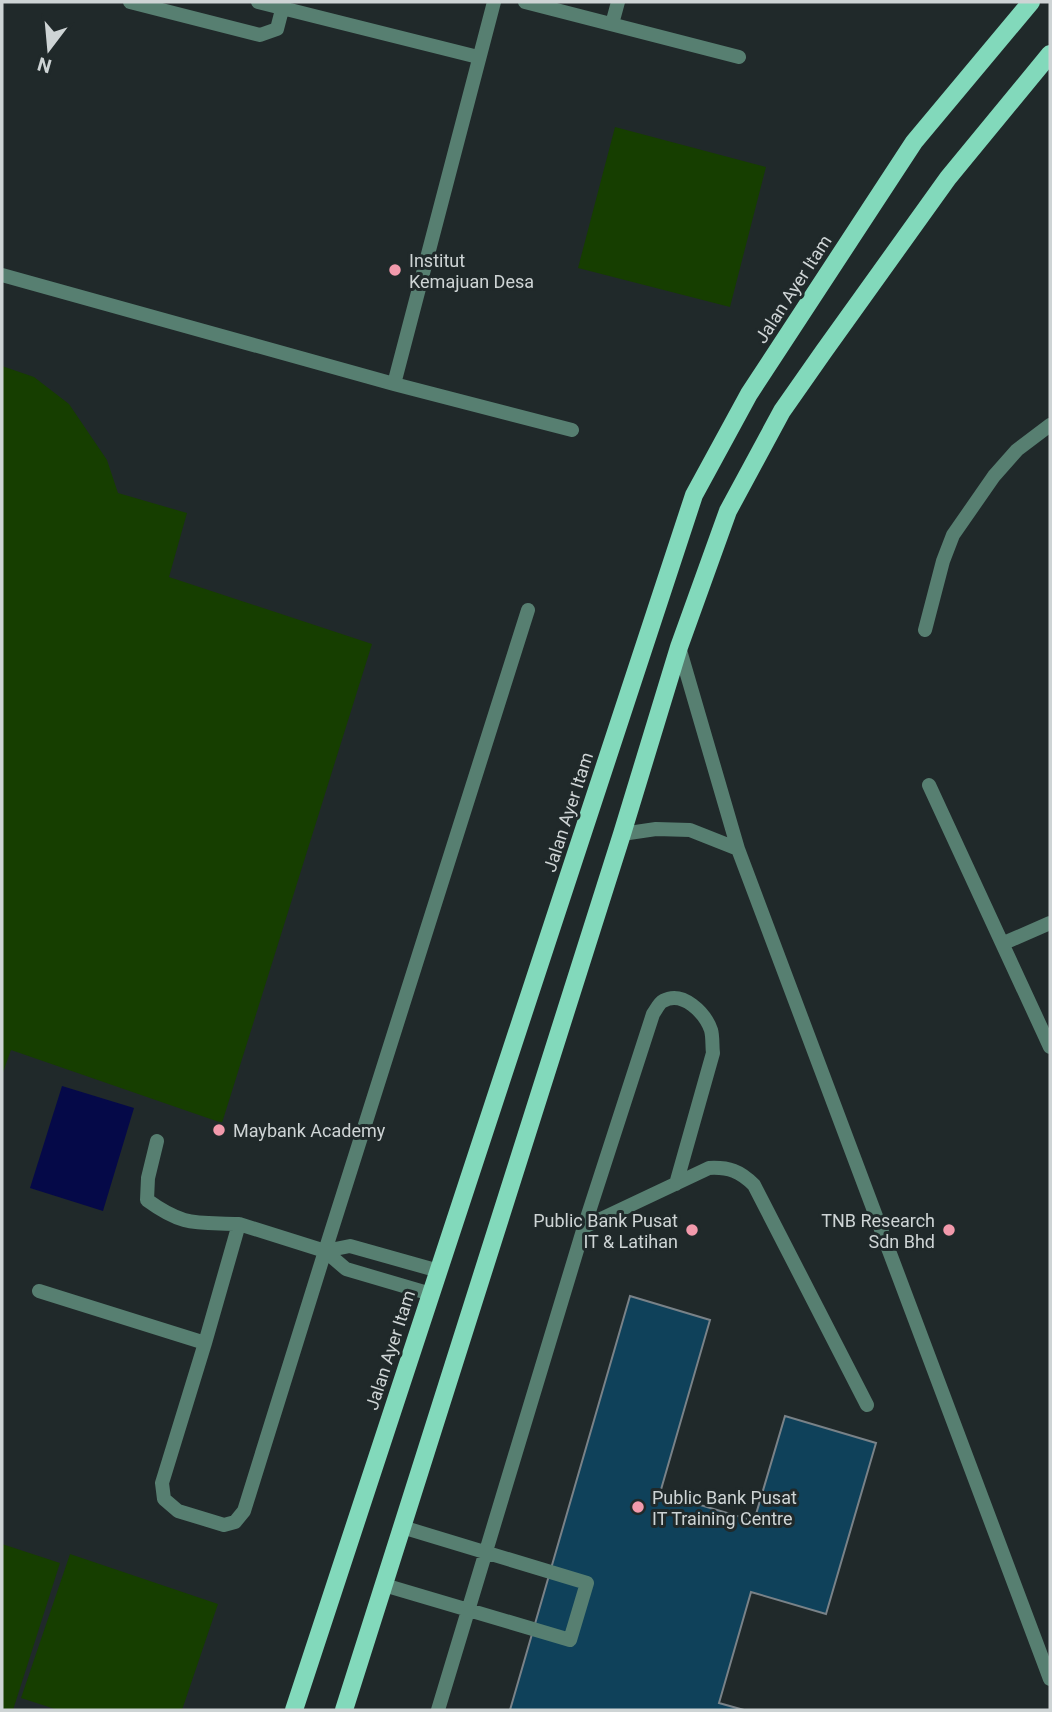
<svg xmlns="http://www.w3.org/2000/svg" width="1052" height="1712" font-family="Roboto,sans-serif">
	<rect width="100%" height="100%" fill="#20292a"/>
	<path fill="#163e00" d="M 615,127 L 766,167 L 730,307 L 578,268 Z
		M 2,366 L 34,377 L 69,404 L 107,460 L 118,493 L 187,513 L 169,577 L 372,644 L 222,1123 L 11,1050 L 2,1075 Z
		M 2,1544 L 60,1563 L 13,1710 L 2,1709 Z
		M 70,1554 L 218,1604 L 182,1710 L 58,1710 L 21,1698 Z"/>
	<path fill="#050948" d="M 62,1086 L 134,1108 L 103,1211 L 30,1188 Z"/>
	<path fill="#0f415a" stroke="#798288" stroke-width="2" d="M 630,1296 L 710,1320 L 660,1493 L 754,1521 L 785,1416 L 876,1443 L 826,1614 L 751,1592 L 719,1703 L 744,1710 L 510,1710 Z"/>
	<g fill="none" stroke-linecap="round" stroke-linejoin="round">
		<path stroke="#577f71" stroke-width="14" d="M 130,2 L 260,35 L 277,29 L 284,2
			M 258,2 L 478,57
			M 525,2 L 739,57
			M 612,24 L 618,2
			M 2,275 L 394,384 L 572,430
			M 394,384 L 494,2
			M 925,630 L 943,561 L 953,535 L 994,476 L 1017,450 L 1050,425
			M 929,785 L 1050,1047
			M 1004,943 L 1050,923
			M 157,1141 L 148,1178 L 147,1200 C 184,1227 196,1222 239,1224
			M 584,1227 L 709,1168 C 729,1167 740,1171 754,1185 L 867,1405
			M 325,1251 L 244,1511 L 235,1522 L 224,1525 L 178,1511 L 164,1499 L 162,1483 L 205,1343 L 239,1224 L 325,1251 L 528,610
			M 325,1251 L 350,1246 L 439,1271
			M 325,1251 L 346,1269 L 431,1294
			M 39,1291 L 205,1343
			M 384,1585 L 570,1640 L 587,1583 L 402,1527
			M 438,1710 L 584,1227 L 653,1014 C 656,1010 659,1003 663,1001 C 683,990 705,1013 711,1030 C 713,1037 712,1046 713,1053 L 676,1184"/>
		<path stroke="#577f71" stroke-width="14" d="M 679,647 L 738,849 L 1050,1679
			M 622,834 L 656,829 L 690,830 L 738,849"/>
		<path stroke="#82d9bb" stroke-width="18" d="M 294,1710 L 694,495 L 749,394 L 914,142 L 1031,2
			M 344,1710 L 622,834 L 679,647 L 728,511 L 782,411 L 824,351 L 948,178 L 1050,54"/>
	</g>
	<g fill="#f29aac" stroke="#20292a" stroke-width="2.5">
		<circle cx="395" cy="270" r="7"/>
		<circle cx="219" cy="1130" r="7"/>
		<circle cx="692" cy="1230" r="7"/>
		<circle cx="949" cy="1230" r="7"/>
		<circle cx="638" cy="1507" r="7"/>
	</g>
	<g text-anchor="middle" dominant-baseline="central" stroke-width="6" stroke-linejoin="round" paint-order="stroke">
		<g font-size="18" fill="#ced4d5" stroke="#20292a" text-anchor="start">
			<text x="409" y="260">Institut<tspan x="409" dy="21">Kemajuan Desa</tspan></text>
			<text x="233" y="1130">Maybank Academy</text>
			<text x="678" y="1220" text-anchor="end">Public Bank Pusat<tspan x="678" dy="21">IT &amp; Latihan</tspan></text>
			<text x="935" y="1220" text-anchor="end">TNB Research<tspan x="935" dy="21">Sdn Bhd</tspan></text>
			<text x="652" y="1497">Public Bank Pusat<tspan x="652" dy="21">IT Training Centre</tspan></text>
		</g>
		<g font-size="18" fill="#ced4d5" stroke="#20292a">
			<text transform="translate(793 289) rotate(-57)">Jalan Ayer Itam</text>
			<text transform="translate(568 812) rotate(-72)">Jalan Ayer Itam</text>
			<text transform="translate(390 1350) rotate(-72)">Jalan Ayer Itam</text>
		</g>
	</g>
	<rect width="1052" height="1712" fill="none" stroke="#ced4d5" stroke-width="7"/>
	<g transform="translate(49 49) rotate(196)" stroke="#20292a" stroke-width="5" paint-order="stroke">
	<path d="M0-5L12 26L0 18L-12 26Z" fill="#ced4d5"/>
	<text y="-10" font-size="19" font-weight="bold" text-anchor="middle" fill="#ced4d5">N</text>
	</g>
</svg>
